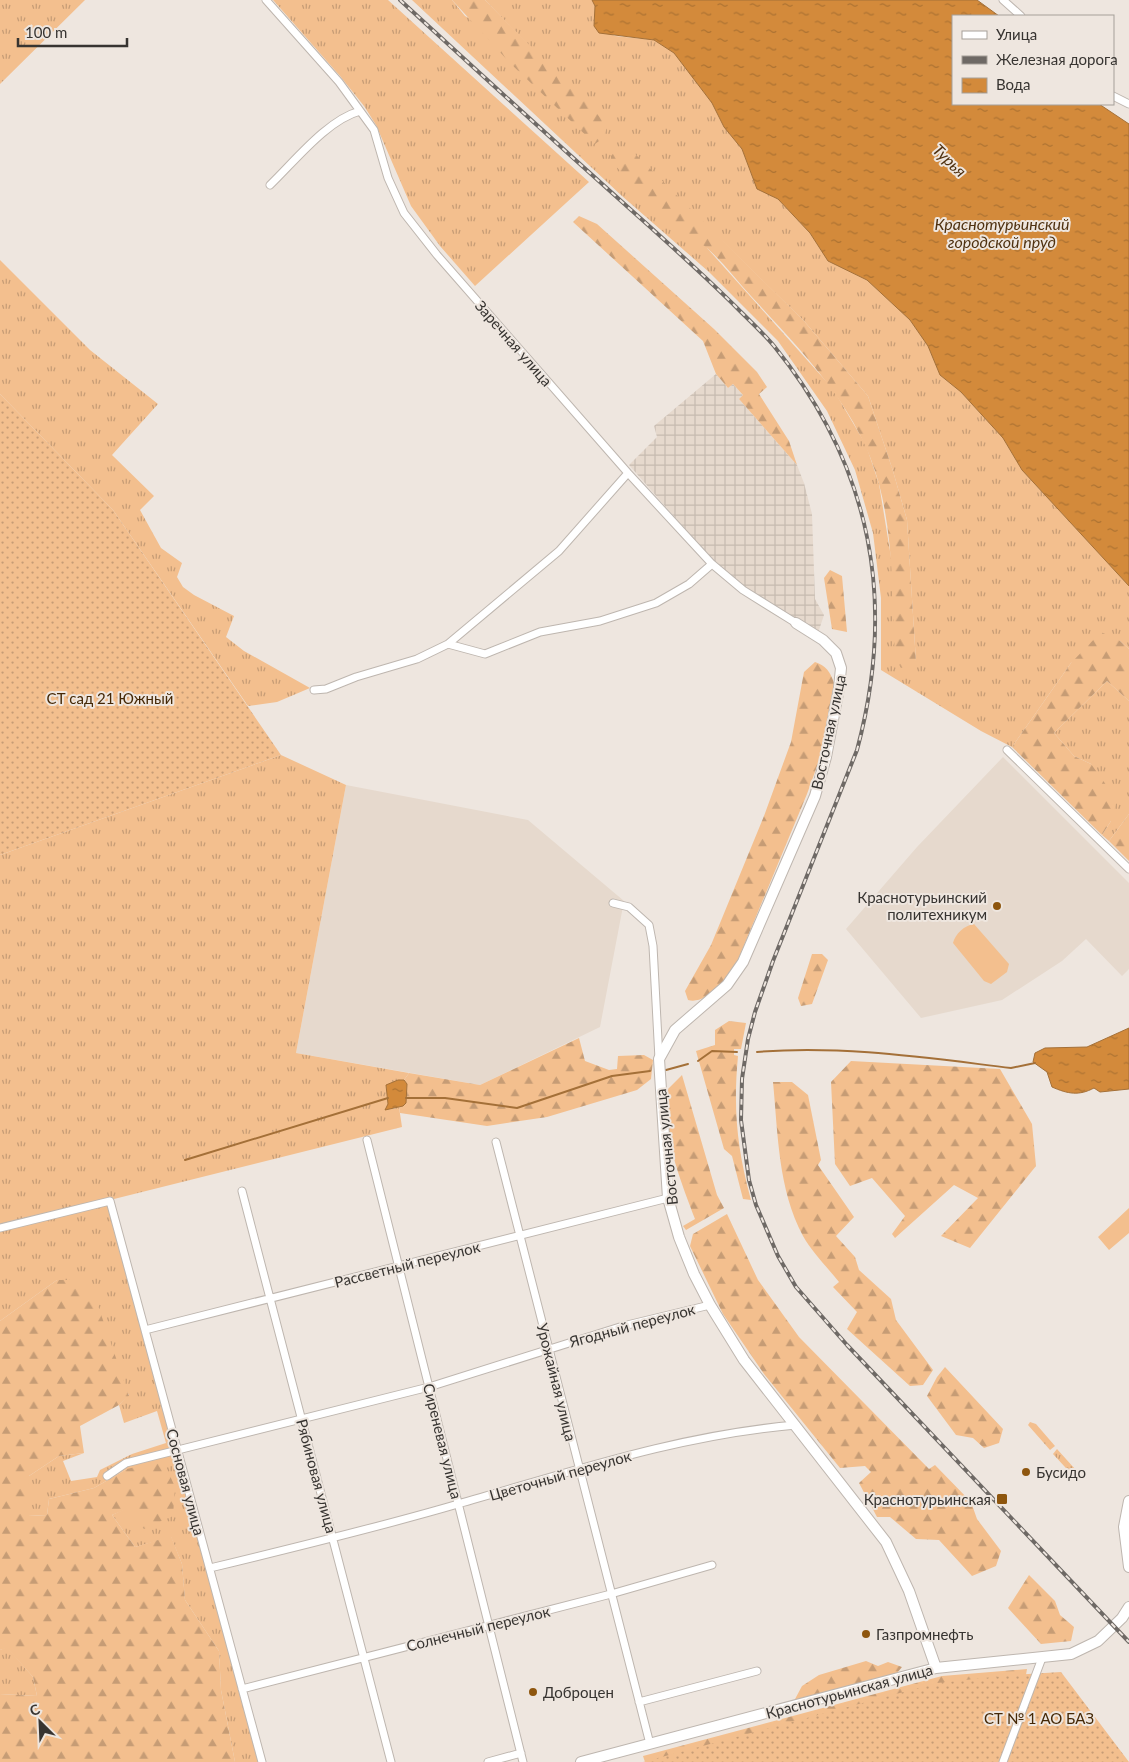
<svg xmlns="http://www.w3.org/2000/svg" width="1129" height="1762" font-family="Lato,sans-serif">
	<defs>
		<pattern id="industrial-grid" width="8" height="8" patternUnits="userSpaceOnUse" patternTransform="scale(1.25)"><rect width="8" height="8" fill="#e6d9cd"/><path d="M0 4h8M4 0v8" fill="none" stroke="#c6bbb0"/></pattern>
		<pattern id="grass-tufts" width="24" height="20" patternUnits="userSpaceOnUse" patternTransform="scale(1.25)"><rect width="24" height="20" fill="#f3bf8e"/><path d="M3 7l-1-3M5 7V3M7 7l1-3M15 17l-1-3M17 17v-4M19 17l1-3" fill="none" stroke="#c69c75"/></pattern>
		<pattern id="forest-firs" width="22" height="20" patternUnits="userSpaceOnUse" patternTransform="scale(1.25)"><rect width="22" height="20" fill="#f3bf8e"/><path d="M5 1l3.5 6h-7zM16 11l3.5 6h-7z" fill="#c69c75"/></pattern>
		<pattern id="garden-dots" width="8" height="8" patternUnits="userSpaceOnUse" patternTransform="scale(1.25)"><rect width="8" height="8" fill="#f3bf8e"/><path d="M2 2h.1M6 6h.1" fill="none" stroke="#c69c75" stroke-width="1.8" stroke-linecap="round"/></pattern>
		<pattern id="water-ripples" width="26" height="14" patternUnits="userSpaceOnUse" patternTransform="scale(1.25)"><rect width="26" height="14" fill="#d38a3b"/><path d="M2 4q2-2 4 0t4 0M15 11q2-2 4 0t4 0" fill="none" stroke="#ac7232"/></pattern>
	</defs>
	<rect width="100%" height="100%" fill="#eee6df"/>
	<path fill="#e6d9cd" d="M 1003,757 L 1129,883 L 1129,969 L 1122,976 L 1086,939 L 1062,961 L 1002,1000 L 921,1018 L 846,929 L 917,847 Z
		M 346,785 L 528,820 L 624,901 L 600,1027 L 480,1085 L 296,1053 Z"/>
	<path fill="url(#industrial-grid)" d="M 716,374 L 728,388 L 733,384 L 743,395 L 739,399 L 797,465 L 804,483 L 812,514 L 815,599 L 824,615 L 818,633 L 744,587 L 714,562 L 629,465 L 657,437 L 654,426 Z"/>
	<path fill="url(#grass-tufts)" fill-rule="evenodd" d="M 0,0 L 85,0 L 0,84 Z
		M 273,0 L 388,0 L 589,182 L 475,286 L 440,246 L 411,206 L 376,125 L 364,106 L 340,76 Z
		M 412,0 L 452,0 L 465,16 L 539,56 L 485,0 L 592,0 L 595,6 L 594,26 L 615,36 L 654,40 L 674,53 L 712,103 L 724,127 L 742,149 L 757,189 L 778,199 L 810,233 L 828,261 L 867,280 L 910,320 L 928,346 L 940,375 L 961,392 L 1003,438 L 1022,470 L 1129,586 L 1129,649 L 1120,641 L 1071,663 L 1012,747 L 981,731 L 881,670 L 881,598 L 873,533 L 855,470 L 827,411 L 778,341 L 709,272 L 622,196 ZM 708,227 L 804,321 L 868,396 L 893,471 L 907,520 L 916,662 L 891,557 L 879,484 L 866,445 L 833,389 L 707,248 Z
		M 0,260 L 90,350 L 158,404 L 112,455 L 154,496 L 140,510 L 161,548 L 182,563 L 177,577 L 183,587 L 194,595 L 234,616 L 226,637 L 244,651 L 310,688 L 277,702 L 248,706 L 113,510 L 0,394 Z
		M 1107,681 L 1129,701 L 1129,814 L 1109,841 L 1102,835 L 1111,821 L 1091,764 L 1074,756 L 1054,733 Z
		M 281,755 L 346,785 L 296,1053 L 409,1073 L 404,1080 L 398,1080 L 386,1086 L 388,1104 L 393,1109 L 399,1107 L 402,1127 L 114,1199 L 109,1207 L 258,1762 L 235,1762 L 221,1690 L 219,1651 L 185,1600 L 182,1564 L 171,1537 L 135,1547 L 112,1515 L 127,1508 L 127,1469 L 94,1488 L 49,1499 L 47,1515 L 28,1516 L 29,1476 L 59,1456 L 84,1453 L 63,1461 L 71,1481 L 97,1477 L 100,1470 L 132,1454 L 166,1443 L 157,1411 L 124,1423 L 119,1405 L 129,1395 L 57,1280 L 0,1321 L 0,855 Z
		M 1030,1422 L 1036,1424 L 1055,1446 L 1050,1450 L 1028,1425 Z
		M 1057,1449 L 1084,1479 L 1076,1479 L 1053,1454 Z
		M 7,1647 L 33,1677 L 37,1696 L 0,1694 L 0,1650 Z"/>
	<path fill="url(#forest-firs)" d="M 452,0 L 485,0 L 608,125 L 603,138 L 595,144 L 511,64 Z
		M 619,147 L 628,147 L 804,321 L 868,396 L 893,471 L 907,520 L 916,662 L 901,668 L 895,657 C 892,600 894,540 879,484 C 859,408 803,353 751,296 C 737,281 724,263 708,249 C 700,241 687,239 679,232 C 654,211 633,184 611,161 L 611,156 Z
		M 579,216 L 597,224 L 714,329 L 757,372 L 767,387 L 759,394 L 789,441 L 797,465 L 739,399 L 743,395 L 733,384 L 728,388 L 716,374 L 703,341 L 573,222 Z
		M 830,570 L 842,576 L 847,632 L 832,629 L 824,578 Z
		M 1101,632 L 1120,641 L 1129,649 L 1129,701 L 1107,681 L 1054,733 L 1074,756 L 1091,764 L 1117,800 L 1111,821 L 1102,835 L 1012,747 L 1071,663 Z
		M 815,662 C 826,666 830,671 834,683 L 820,758 L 807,794 L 735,967 C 724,979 707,1005 688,1000 L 685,991 L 711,945 L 764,816 L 791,742 L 804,672 Z
		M 1129,814 L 1129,861 L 1109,841 Z
		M 812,954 L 822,954 L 828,960 L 812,1004 L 801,1006 L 798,998 Z
		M 729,1021 L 746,1023 L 741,1049 L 734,1049 L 734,1055 L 738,1056 C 733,1109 737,1149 751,1200 L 743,1199 L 732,1156 L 724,1149 L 696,1051 L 715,1045 L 715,1030 Z
		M 579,1038 L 585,1061 L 609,1070 L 617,1069 L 618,1056 L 644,1055 L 653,1060 L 651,1079 L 637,1090 L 547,1117 L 487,1126 L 400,1113 L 399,1107 L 406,1103 L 407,1085 L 404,1080 L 409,1073 L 480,1085 Z
		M 851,1061 L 1000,1069 L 1032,1124 L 1036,1166 L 970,1248 L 941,1236 L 978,1198 L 954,1185 L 895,1238 L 892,1234 L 905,1216 L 872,1178 L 850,1186 L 835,1164 L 831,1082 Z
		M 682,1075 L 717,1195 L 724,1208 L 686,1230 L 683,1226 L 695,1219 C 679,1176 662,1136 668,1089 Z
		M 773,1082 L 792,1082 L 808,1095 L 821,1160 L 818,1165 L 854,1217 L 836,1236 L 855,1257 L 859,1270 L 891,1299 L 896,1320 L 933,1370 L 923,1385 L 910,1386 L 847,1329 L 857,1312 L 833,1287 L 839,1282 C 827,1267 812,1252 803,1236 C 778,1189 778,1134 773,1082 Z
		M 727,1214 L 758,1280 L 799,1337 L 929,1469 L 935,1465 L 971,1502 L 977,1519 L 1001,1551 L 996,1566 L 972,1576 L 939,1540 L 916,1539 L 890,1517 L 877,1517 L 859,1483 L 871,1472 L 865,1466 L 840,1468 L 764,1374 L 723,1314 L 690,1246 L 693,1234 Z
		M 57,1280 L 76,1280 L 93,1291 L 129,1396 L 119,1405 L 80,1426 L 84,1453 L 59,1456 L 29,1476 L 29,1516 L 47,1515 L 49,1499 L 94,1488 L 127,1469 L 163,1460 L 175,1487 L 173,1516 L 144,1529 L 127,1509 L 112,1515 L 135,1547 L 171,1536 L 182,1564 L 185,1600 L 219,1651 L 221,1690 L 235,1762 L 0,1762 L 0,1694 L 37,1696 L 33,1677 L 7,1648 L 0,1650 L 0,1321 Z
		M 945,1367 L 1003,1429 L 999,1443 L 984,1448 L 973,1438 L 956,1435 L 927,1396 L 937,1377 Z
		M 1029,1575 L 1055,1601 L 1060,1615 L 1074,1627 L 1071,1641 L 1041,1644 L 1008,1608 Z
		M 866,1661 L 878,1666 L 888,1662 L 902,1667 L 897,1673 L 794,1701 L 802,1686 L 819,1675 Z
		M 1027,1669 L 1024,1686 L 645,1762 L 643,1756 L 942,1676 Z"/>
	<path fill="#f3bf8e" d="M 974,924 L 1009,964 L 1007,972 L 991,984 L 984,981 L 953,943 C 955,934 965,925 974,924 Z
		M 1129,1208 L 1129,1233 L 1109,1250 L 1098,1237 Z"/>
	<path fill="url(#garden-dots)" d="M 0,394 L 113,510 L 281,755 L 0,855 Z
		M 1061,1672 L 1129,1762 L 643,1762 L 937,1683 L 1012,1675 Z"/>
	<path fill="url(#water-ripples)" stroke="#a47038" d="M 592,0 L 977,0 L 999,16 L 953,16 L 953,104 L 1099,104 L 1129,124 L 1129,586 L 1022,470 L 1003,438 L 961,392 L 940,375 L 928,346 L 910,320 L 867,280 L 828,261 L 810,233 L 778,199 L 757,189 L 742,149 L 724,127 L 712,103 L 674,53 L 654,40 L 599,33 L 594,26 L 595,6 Z
		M 1129,1028 L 1129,1089 L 1100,1092 L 1094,1088 C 1079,1096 1068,1094 1052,1087 L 1047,1072 L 1033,1062 L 1035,1053 L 1045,1048 L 1087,1047 Z
		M 398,1080 L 404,1080 L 407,1084 L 406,1103 L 403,1106 L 385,1110 L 388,1104 L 386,1085 Z"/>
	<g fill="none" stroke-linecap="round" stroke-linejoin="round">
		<path stroke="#a47038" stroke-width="2" d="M 757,1052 C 842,1045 927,1058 1011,1068 L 1035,1063
			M 698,1061 L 712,1051 L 737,1052
			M 666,1070 L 688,1064
			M 406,1098 L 445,1098 L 517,1108 L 612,1076 L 650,1071
			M 185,1160 L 388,1098"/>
		<defs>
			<path id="street" d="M 266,0 L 339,82 L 374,130 L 388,178 L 404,213 L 437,255 L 628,473 L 712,564 L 743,590 L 796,623
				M 1003,0 L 1021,16
				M 1113,96 L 1129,104
				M 270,185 C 295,161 327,120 360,111
				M 448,644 L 485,654 L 540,632 L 600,621 L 656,603 L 689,584 L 712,564
				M 314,690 L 326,689 L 356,677 L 417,659 L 448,644 L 559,551 L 628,473
				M 1007,750 L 1129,869
				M 613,903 L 629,907 L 649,925 L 653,946 L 659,1059
				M 367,1140 L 523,1762
				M 496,1142 L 650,1744
				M 242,1191 L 391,1762
				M 0,1228 L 110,1201 L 262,1762
				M 145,1330 L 668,1198
				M 107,1476 L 126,1463 L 429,1387 L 623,1326 L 710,1305
				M 210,1568 C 293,1548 376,1528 458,1504 C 571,1472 678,1435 796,1425
				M 242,1689 L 611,1594 L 712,1565
				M 639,1702 L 757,1671
				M 488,1762 L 521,1753
				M 1003,1762 L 1042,1658"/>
			<path id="secondary" d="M 796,623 L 823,640 L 836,653 L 841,668 L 839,688 L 826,757 L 815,796 L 743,962 L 727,985 L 675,1030 L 659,1059 L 668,1198 L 679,1237 L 694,1274 L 710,1305 L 744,1360 L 886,1542 L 909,1591 L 936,1668
				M 1129,1501 L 1124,1527 L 1129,1567
				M 581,1762 L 936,1668 L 1071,1654 L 1098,1641 L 1122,1618 L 1129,1607"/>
		</defs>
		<use href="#street" stroke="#beb6af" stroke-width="9"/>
		<use href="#secondary" stroke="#beb6af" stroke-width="12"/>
		<use href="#street" stroke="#fff" stroke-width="7"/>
		<use href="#secondary" stroke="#fff" stroke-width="10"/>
		<defs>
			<path id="rail" d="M 400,0 C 473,67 546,134 620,200 C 660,236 700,271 738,309 C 750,321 763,333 774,346 C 872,467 897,601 857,750 L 773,961 L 755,1012 L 748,1039 L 742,1079 L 741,1120 L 749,1180 L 756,1205 L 778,1256 L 796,1287 L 847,1345 L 1129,1642"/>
		</defs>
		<use href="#rail" stroke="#6e6965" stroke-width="4"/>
		<use href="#rail" stroke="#eee6df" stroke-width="2" stroke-dasharray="5.5" stroke-linecap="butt"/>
	</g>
	<g fill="#8e560e" stroke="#eee6df" stroke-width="2">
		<circle cx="997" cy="906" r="5"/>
		<circle cx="1026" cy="1472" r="5"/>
		<rect x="996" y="1493" width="12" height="12" rx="2.5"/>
		<circle cx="866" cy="1634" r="5"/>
		<circle cx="533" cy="1692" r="5"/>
	</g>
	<g text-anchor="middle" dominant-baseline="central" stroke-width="4" stroke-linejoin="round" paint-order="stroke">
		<g font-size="15" fill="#373431" stroke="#eee6df">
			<text transform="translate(514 343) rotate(49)">Заречная улица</text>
			<text transform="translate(828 732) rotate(-78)">Восточная улица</text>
			<text transform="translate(666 1147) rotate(-96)">Восточная улица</text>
			<text transform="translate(407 1264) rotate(-14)">Рассветный переулок</text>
			<text transform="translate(632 1325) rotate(-15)">Ягодный переулок</text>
			<text transform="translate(557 1382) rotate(76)">Урожайная улица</text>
			<text transform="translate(443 1441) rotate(76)">Сиреневая улица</text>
			<text transform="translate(560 1475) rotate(-16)">Цветочный переулок</text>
			<text transform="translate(317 1476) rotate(75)">Рябиновая улица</text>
			<text transform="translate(186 1482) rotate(75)">Сосновая улица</text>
			<text transform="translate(478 1628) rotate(-14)">Солнечный переулок</text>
			<text transform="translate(849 1691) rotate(-15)">Краснотурьинская улица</text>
		</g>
		<g font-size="15" fill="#452806" stroke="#eee6df">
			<text x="110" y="698">СТ сад 21 Южный</text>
			<text x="1039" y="1718">СТ № 1 АО БАЗ</text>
		</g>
		<g font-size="15" fill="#373431" stroke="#eee6df" text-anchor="start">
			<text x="987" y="897" text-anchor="end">Краснотурьинский<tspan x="987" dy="17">политехникум</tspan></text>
			<text x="1036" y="1472">Бусидо</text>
			<text x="991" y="1499" text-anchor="end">Краснотурьинская</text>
			<text x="876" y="1634">Газпромнефть</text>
			<text x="543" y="1692">Доброцен</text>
		</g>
		<g font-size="16" font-style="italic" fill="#4f3110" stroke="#eee6df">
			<text transform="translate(950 160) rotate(44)">Турья</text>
			<text x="1002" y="223">Краснотурьинский<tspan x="1002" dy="18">городской пруд</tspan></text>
		</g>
	</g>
	<rect x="952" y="15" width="162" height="90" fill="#eee6df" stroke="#a59f99"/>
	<rect x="962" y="31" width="25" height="8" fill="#ffffff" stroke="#a59f99"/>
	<text x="996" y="40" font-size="15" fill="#373431">Улица</text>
	<rect x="962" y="56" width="25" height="8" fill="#6e6965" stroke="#a59f99"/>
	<text x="996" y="65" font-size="15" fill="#373431">Железная дорога</text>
	<rect x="962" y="78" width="25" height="15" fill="url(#water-ripples)" stroke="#a59f99"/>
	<text x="996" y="90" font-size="15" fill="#373431">Вода</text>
	<g transform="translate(40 1722) rotate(336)" stroke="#eee6df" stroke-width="4" paint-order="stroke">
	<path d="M0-4L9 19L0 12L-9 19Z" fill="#373431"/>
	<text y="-8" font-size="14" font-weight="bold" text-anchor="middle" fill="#373431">С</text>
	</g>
	<path d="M18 38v8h109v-8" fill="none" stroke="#373431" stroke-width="2.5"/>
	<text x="25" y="38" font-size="15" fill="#373431" stroke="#eee6df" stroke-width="4" paint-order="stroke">100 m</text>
</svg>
